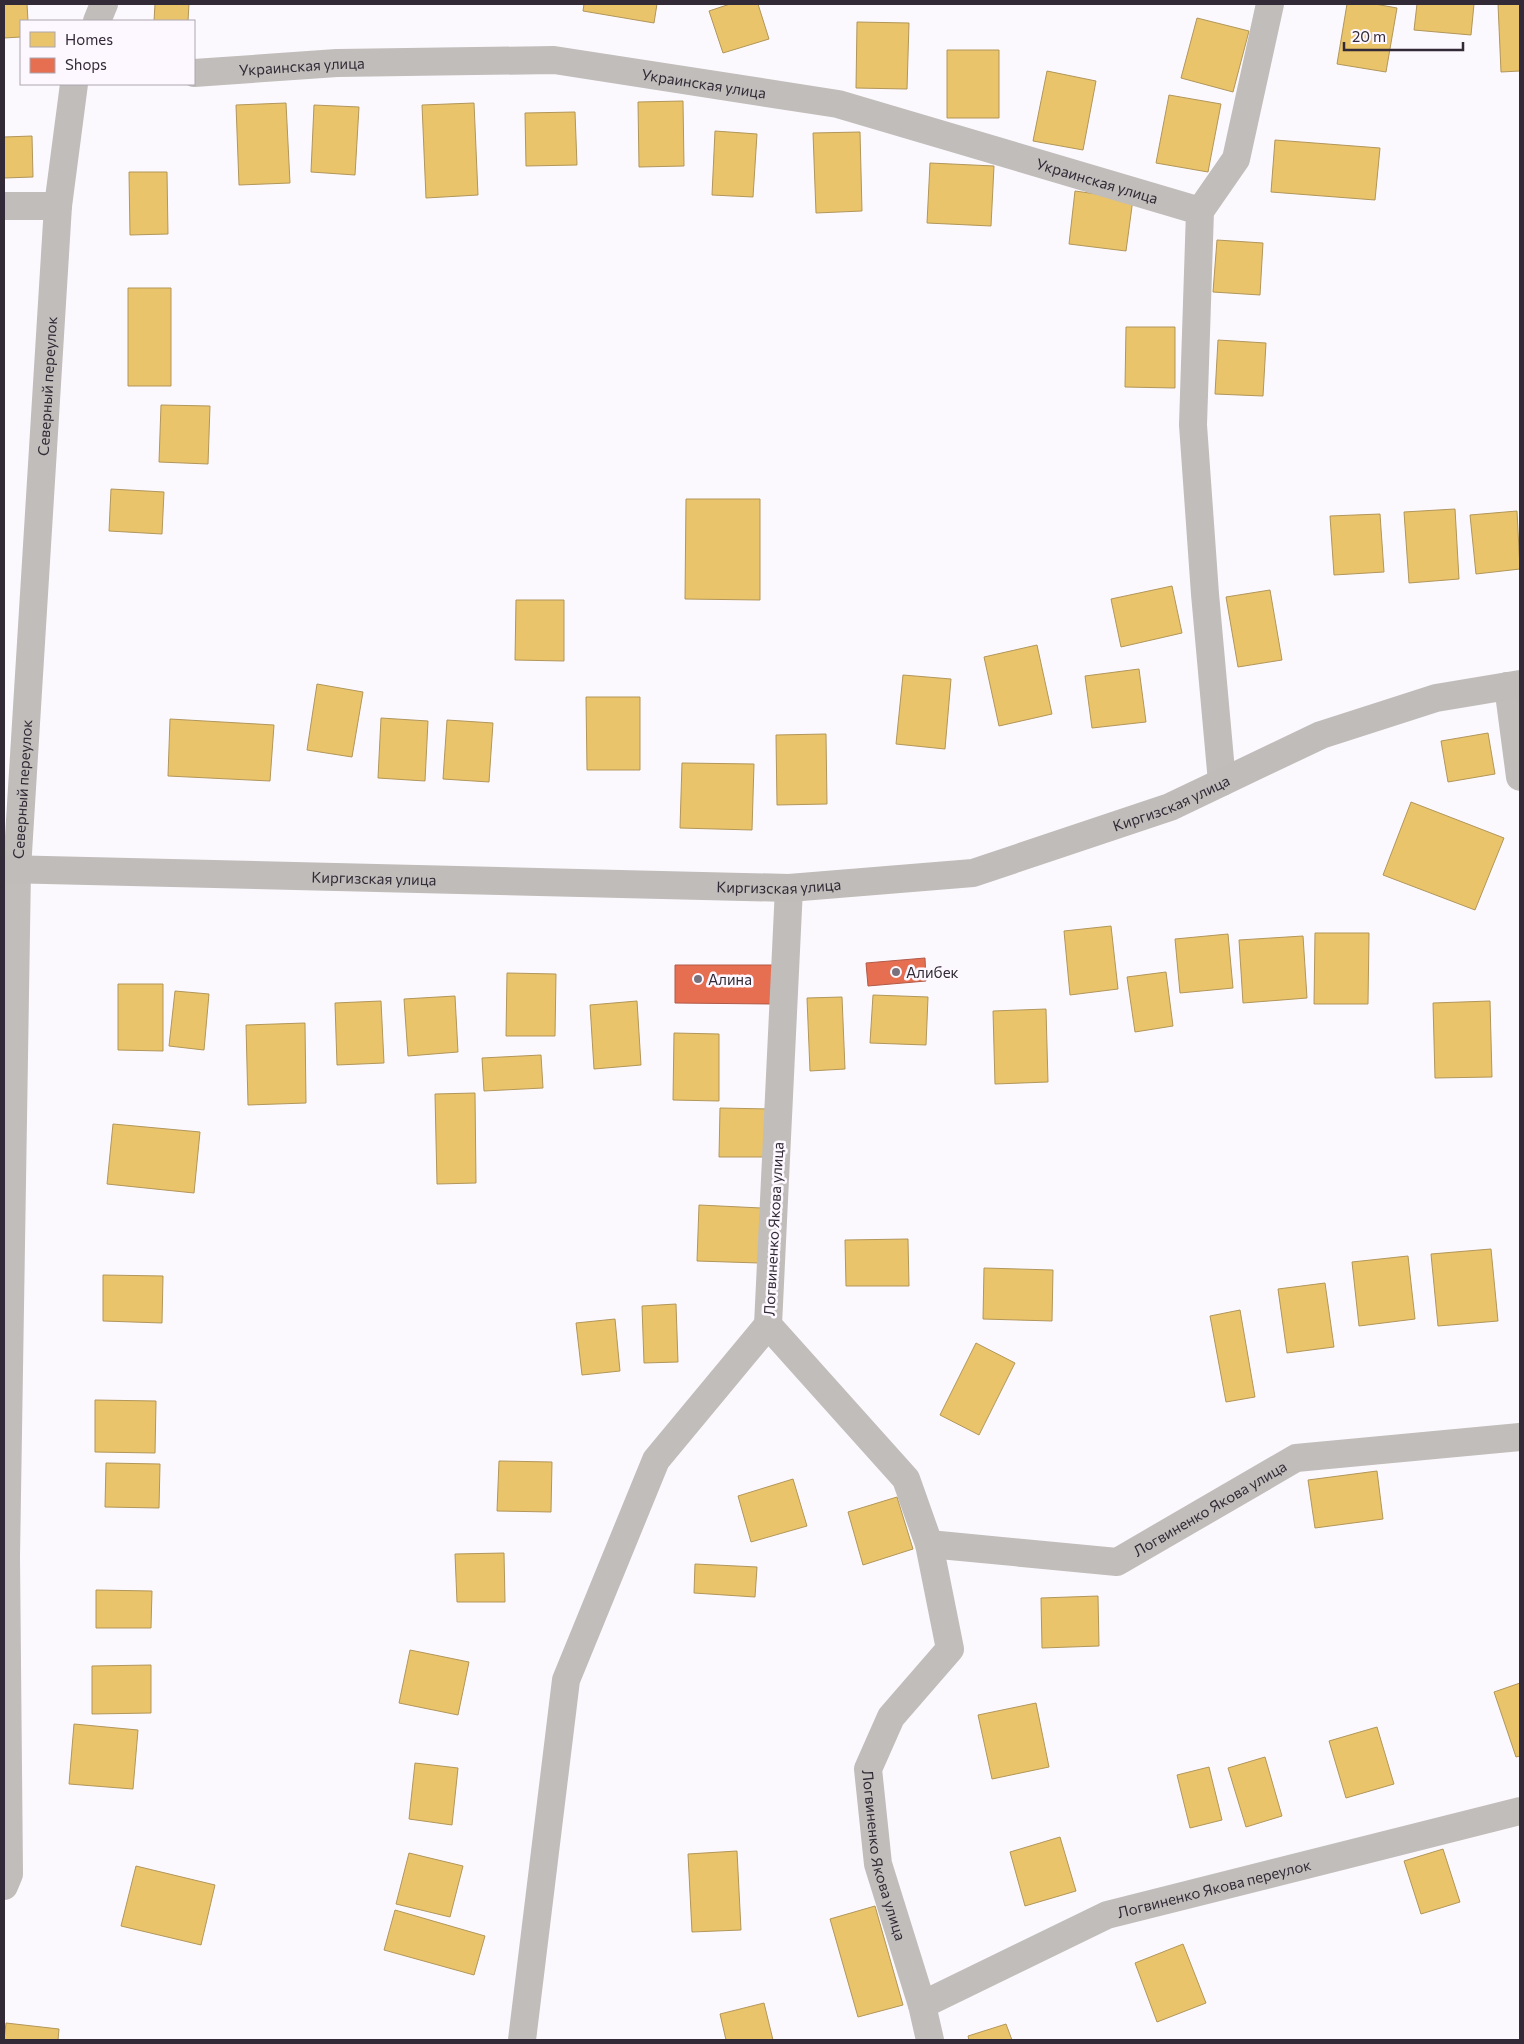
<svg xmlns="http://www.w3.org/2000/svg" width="1524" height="2044" font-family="Commissioner,sans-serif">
	<rect width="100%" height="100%" fill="#fcf9fe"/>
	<path fill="#e9c46a" stroke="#b2965a" d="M 4,4 L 27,4 L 28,21 L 21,21 L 21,37 L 4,38 Z
		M 155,4 L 189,4 L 188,21 L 154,21 Z
		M 584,4 L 657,4 L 654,23 L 583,11 Z
		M 730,4 L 758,4 L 769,39 L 723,53 L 709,11 Z
		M 1347,4 L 1375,4 L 1397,8 L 1386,72 L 1337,64 Z
		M 1417,4 L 1474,4 L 1471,35 L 1414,30 Z
		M 1498,4 L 1520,4 L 1520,71 L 1501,72 Z
		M 1197,18 L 1249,31 L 1233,92 L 1181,78 Z
		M 857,22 L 909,23 L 907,89 L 856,88 Z
		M 947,50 L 999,50 L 999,118 L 947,118 Z
		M 1047,71 L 1096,81 L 1083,150 L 1033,141 Z
		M 1169,95 L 1221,104 L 1208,172 L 1156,163 Z
		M 683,101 L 684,166 L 639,167 L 638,102 Z
		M 286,103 L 290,183 L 239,185 L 236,105 Z
		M 474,103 L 478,195 L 426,198 L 422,105 Z
		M 314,105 L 359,107 L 355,175 L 311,172 Z
		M 575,112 L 577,165 L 526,166 L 525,113 Z
		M 715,131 L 757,134 L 753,197 L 712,195 Z
		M 860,132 L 862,211 L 816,213 L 813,133 Z
		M 32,136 L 33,177 L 4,178 L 4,137 Z
		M 1275,140 L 1380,148 L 1375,200 L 1271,192 Z
		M 930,163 L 994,166 L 991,226 L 927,223 Z
		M 129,172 L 167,172 L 168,234 L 130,235 Z
		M 1075,191 L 1133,199 L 1126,251 L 1069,244 Z
		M 1217,240 L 1263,243 L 1260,295 L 1213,292 Z
		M 128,288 L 171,288 L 171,386 L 128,386 Z
		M 1126,327 L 1175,327 L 1175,388 L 1125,387 Z
		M 1218,340 L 1266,343 L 1263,396 L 1215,394 Z
		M 161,405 L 210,406 L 208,464 L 159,462 Z
		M 111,489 L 164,492 L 162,534 L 109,531 Z
		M 686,499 L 760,499 L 760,600 L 685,599 Z
		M 1455,509 L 1459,579 L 1409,583 L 1404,512 Z
		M 1517,511 L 1520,569 L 1476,574 L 1470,515 Z
		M 1380,514 L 1384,572 L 1334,575 L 1330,516 Z
		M 1172,586 L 1182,633 L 1121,647 L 1111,599 Z
		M 1270,590 L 1282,660 L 1238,667 L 1226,597 Z
		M 516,600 L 564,600 L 564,661 L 515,660 Z
		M 1037,645 L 1052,714 L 999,726 L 984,657 Z
		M 1139,669 L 1146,722 L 1092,728 L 1085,676 Z
		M 903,675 L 951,679 L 945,749 L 896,744 Z
		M 317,684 L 363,692 L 352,757 L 307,750 Z
		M 586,697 L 640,697 L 640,770 L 587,770 Z
		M 381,718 L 428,721 L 425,781 L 378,778 Z
		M 170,719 L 274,725 L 270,781 L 168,776 Z
		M 447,720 L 493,723 L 489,782 L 443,779 Z
		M 1488,733 L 1495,774 L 1448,782 L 1441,741 Z
		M 826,734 L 827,804 L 777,805 L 776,735 Z
		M 682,763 L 754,764 L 752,830 L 680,828 Z
		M 1411,802 L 1504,838 L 1475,910 L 1383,875 Z
		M 1111,926 L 1118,989 L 1070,995 L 1064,931 Z
		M 1315,933 L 1369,933 L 1368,1004 L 1314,1004 Z
		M 1228,934 L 1233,988 L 1180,993 L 1175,939 Z
		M 1303,936 L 1307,998 L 1243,1003 L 1239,940 Z
		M 1166,972 L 1173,1026 L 1135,1032 L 1127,977 Z
		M 507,973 L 556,974 L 555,1036 L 506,1036 Z
		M 118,984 L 163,984 L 163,1051 L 118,1050 Z
		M 175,991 L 209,994 L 204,1050 L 169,1046 Z
		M 873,995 L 928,997 L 926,1045 L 870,1043 Z
		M 455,996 L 458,1052 L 408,1056 L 404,999 Z
		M 842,997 L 845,1069 L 810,1071 L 807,998 Z
		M 381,1001 L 384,1063 L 337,1065 L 335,1003 Z
		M 637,1001 L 641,1065 L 594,1069 L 590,1005 Z
		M 1490,1001 L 1492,1077 L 1435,1078 L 1433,1003 Z
		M 1046,1009 L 1048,1082 L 995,1084 L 993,1011 Z
		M 305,1023 L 306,1103 L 248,1105 L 246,1025 Z
		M 674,1033 L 719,1034 L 719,1101 L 673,1100 Z
		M 541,1055 L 543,1088 L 484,1091 L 482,1058 Z
		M 475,1093 L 476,1183 L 437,1184 L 435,1094 Z
		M 720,1108 L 770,1109 L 770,1157 L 719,1157 Z
		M 113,1124 L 200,1132 L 194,1193 L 107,1184 Z
		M 699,1205 L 761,1208 L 759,1263 L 697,1261 Z
		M 908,1239 L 909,1286 L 846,1286 L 845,1240 Z
		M 1491,1249 L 1498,1321 L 1438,1326 L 1431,1254 Z
		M 1408,1256 L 1415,1319 L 1359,1326 L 1352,1262 Z
		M 984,1268 L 1053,1270 L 1052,1321 L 983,1319 Z
		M 103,1275 L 163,1276 L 162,1323 L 103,1321 Z
		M 1325,1283 L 1334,1347 L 1287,1353 L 1278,1289 Z
		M 676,1304 L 678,1362 L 644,1363 L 642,1306 Z
		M 1240,1310 L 1255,1397 L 1226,1402 L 1210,1316 Z
		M 615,1319 L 620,1371 L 582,1375 L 576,1323 Z
		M 976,1343 L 1015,1363 L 979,1435 L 940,1415 Z
		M 95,1400 L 156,1401 L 155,1453 L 95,1452 Z
		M 499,1461 L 552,1462 L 551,1512 L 497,1511 Z
		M 106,1463 L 160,1464 L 159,1508 L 105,1507 Z
		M 1377,1471 L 1383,1519 L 1315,1528 L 1308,1480 Z
		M 793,1479 L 807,1526 L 751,1542 L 738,1496 Z
		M 897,1497 L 913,1549 L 863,1565 L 848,1512 Z
		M 504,1553 L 505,1602 L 457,1602 L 455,1554 Z
		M 695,1564 L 757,1567 L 755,1597 L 694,1593 Z
		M 96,1590 L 152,1591 L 151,1628 L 96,1628 Z
		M 1098,1596 L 1099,1646 L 1042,1648 L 1041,1598 Z
		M 410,1650 L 469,1662 L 458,1715 L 399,1703 Z
		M 151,1665 L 151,1713 L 92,1714 L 92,1666 Z
		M 1520,1683 L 1520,1756 L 1516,1757 L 1494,1692 Z
		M 1036,1703 L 1049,1767 L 992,1779 L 978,1715 Z
		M 74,1724 L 138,1730 L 133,1789 L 69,1784 Z
		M 1377,1727 L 1394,1784 L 1346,1798 L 1329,1741 Z
		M 1265,1757 L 1282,1816 L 1246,1827 L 1228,1768 Z
		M 415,1763 L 458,1768 L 452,1825 L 409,1819 Z
		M 1209,1767 L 1222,1820 L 1190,1828 L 1177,1775 Z
		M 1060,1837 L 1076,1891 L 1025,1906 L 1010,1852 Z
		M 1443,1849 L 1460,1902 L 1421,1914 L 1404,1861 Z
		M 737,1851 L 741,1930 L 692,1932 L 688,1854 Z
		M 409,1853 L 463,1866 L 450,1917 L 396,1904 Z
		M 136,1866 L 215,1885 L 201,1945 L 121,1926 Z
		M 875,1906 L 903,2005 L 858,2017 L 830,1919 Z
		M 395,1910 L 485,1936 L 474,1975 L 384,1950 Z
		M 1183,1944 L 1206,2003 L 1157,2022 L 1135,1963 Z
		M 764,2003 L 773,2040 L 726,2040 L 720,2014 Z
		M 6,2023 L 59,2029 L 58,2040 L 4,2040 Z
		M 1006,2024 L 1012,2040 L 969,2040 L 968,2036 Z"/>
	<path fill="#e76f51" stroke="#b15a49" d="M 925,958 L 926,981 L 868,986 L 866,963 Z
		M 675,965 L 772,965 L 772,1004 L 675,1003 Z"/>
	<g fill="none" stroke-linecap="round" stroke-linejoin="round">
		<g stroke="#c0bdbb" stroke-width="28">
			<path d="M 97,21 L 104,4"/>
			<path id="s1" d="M 194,73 L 337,63 L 554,60 L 838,104 L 1200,211"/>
			<path d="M 4,206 L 58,206"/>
			<path d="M 1508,686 L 1520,777"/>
			<path d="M 1222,782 L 1205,594 L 1193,425 L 1200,211 L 1236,159 L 1270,4"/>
			<path id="s2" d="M 789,888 L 768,1325 L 906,1479 L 929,1544 L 950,1649 L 891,1717 L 868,1769 L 878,1864 L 922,2005 L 930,2040"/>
			<path id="s3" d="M 929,1544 L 1117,1562 L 1296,1458 L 1520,1437"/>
			<path id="s4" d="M 4,1886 L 9,1874 L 6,1557 L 17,869 L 58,206 L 74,84"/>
			<path id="s5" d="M 922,2005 L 1107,1915 L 1520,1811"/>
			<path d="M 522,2040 L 566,1680 L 656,1460 L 768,1325"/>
		</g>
		<path stroke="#bfbcba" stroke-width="28" id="s6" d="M 4,869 L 789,888 L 973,873 L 1170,807 L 1321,735 L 1436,698 L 1520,684"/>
	</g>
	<g fill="#79727c" stroke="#fdf8ff" stroke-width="2">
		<circle cx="896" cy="972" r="5"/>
		<circle cx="698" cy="979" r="5"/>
	</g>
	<g text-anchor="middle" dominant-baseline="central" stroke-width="5" stroke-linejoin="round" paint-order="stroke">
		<g font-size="15" fill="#322a36" stroke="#fdf8ff">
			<text stroke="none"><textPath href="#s1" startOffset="108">Украинская улица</textPath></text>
			<text stroke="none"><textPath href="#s1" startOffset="512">Украинская улица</textPath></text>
			<text stroke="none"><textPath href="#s1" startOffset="918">Украинская улица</textPath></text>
			<text stroke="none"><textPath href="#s4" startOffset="1502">Северный переулок</textPath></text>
			<text stroke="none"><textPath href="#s4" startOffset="1098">Северный переулок</textPath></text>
			<text stroke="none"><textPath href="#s6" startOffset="1180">Киргизская улица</textPath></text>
			<text stroke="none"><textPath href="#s6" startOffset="370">Киргизская улица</textPath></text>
			<text stroke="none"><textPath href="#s6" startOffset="775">Киргизская улица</textPath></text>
			<text transform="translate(773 1229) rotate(-87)">Логвиненко Якова улица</text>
			<text stroke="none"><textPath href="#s3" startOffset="296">Логвиненко Якова улица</textPath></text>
			<text stroke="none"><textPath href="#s2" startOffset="1055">Логвиненко Якова улица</textPath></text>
			<text stroke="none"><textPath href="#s5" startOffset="316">Логвиненко Якова переулок</textPath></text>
		</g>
		<g font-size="15" fill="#322a36" stroke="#fdf8ff" text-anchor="start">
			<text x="906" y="972">Алибек</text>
			<text x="708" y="979">Алина</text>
		</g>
	</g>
	<rect width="1524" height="2044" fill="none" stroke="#322a36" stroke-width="10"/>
	<rect x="20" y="20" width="175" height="65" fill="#fdf8ff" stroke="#aca6af"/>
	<rect x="30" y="32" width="25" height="15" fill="#e9c46a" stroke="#aca6af"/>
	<text x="65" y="45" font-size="15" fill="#322a36">Homes</text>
	<rect x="30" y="58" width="25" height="15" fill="#e76f51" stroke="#aca6af"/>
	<text x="65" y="70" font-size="15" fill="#322a36">Shops</text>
	<path d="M1344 42v8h119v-8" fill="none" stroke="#322a36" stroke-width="2.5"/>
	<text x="1352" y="42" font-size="15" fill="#322a36" stroke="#fdf8ff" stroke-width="4" paint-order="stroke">20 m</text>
</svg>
